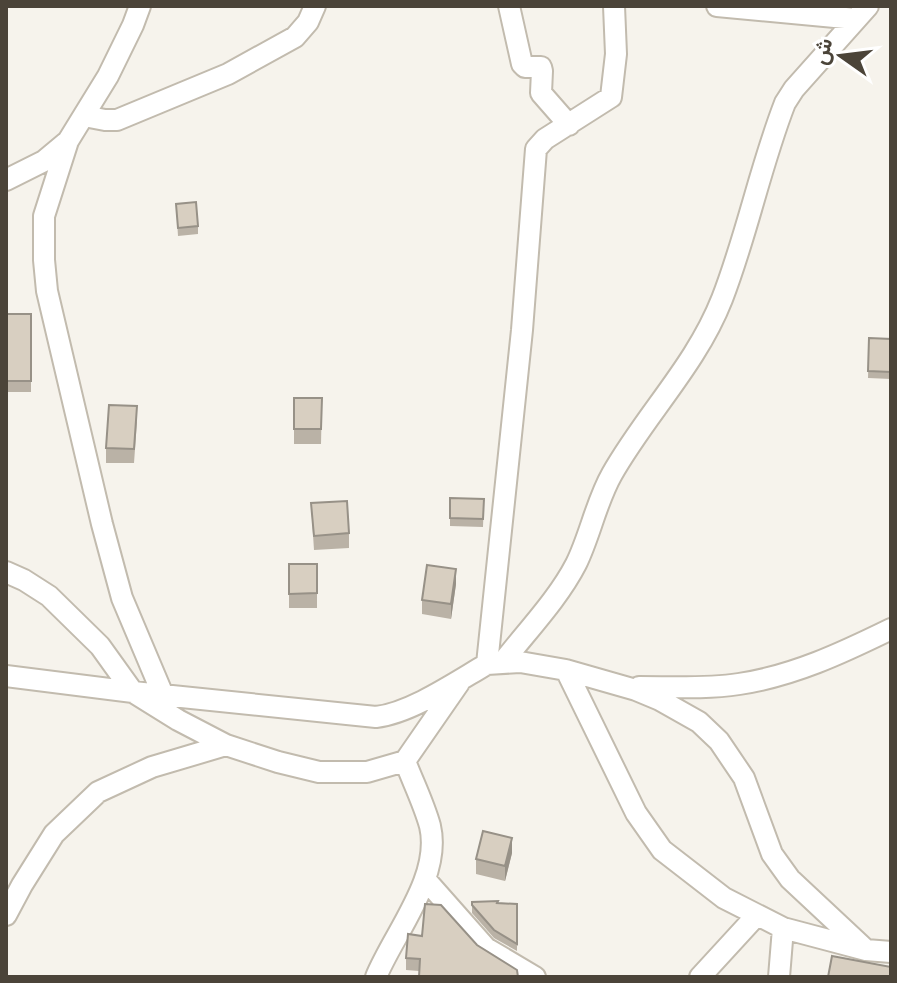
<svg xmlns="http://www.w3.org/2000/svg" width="897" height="983" font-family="'Noto Sans',Vazirmatn,sans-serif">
	<rect width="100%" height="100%" fill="#f6f3ec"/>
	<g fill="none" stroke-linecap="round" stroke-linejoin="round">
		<defs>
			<path id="street" d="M 509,6 L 522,64 L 525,67 L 541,67 L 542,71 L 541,93 L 569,125
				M 717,6 L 856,19
				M 84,116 L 105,120 L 117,120 L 228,74 L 295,37 L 308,22 L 315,6
				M 68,141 L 44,216 L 44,260 L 47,291 L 102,524 L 122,598 L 163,695
				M 6,180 L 44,161 L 68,141 L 108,76 L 133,25 L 140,6
				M 6,572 L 24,580 L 49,596 L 100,646 L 133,692 L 178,720 L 226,745 L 278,762 L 319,772 L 367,772 L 405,761 L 459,683
				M 503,662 C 527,631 558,599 576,564 C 590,536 596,502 612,474 C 646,414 696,365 722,299 C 747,235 760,167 785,103 L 794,89 L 868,6
				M 487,664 L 522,330 L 536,149 L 545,139 L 611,97 L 616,54 L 614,6
				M 566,670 L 636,813 L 662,850 L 724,898 L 783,928 L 866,950 L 891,952
				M 6,676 L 133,692 L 376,717 C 411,713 456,682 487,664 L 520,662 L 566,670 L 636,690 L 660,700 L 699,722 L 719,741 L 744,778 L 772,854 L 790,879 L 866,950
				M 639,687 C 672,687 706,689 739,684 C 793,676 842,653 891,629
				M 425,879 L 486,948 L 535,977
				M 6,915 L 22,885 L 54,834 L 98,792 L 152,767 L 226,745
				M 376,977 C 394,933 442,877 430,826 C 424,804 413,782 405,761
				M 700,977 L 756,916
				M 779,977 L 783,928"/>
		</defs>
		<use href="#street" stroke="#c2bbae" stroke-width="24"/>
		<use href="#street" stroke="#fff" stroke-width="20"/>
	</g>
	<path fill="#bab2a6" d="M 176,204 L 198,226 L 198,234 L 178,236 Z
		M 6,314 L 31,314 L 31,392 L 6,392 Z
		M 869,338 L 891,339 L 891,379 L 868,378 Z
		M 294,398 L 322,398 L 321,444 L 294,444 Z
		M 137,421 L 134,463 L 106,463 L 106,448 Z
		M 450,498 L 484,499 L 483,527 L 450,526 Z
		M 311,503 L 349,533 L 349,548 L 314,550 Z
		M 289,564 L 317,564 L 317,608 L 289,608 Z
		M 456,584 L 451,619 L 422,614 L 422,600 Z
		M 512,853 L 505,881 L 476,874 L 476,859 Z
		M 472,902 L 517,904 L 517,951 L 494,938 L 472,913 Z
		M 477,945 L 518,977 L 419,977 L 419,971 L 406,970 L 406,958 Z"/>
	<path fill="#979187" d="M 456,569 L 456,584 L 451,619 L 451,604 Z
		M 512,838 L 512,853 L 505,881 L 505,866 Z"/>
	<path fill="#d8cfc1" stroke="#979187" stroke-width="2" d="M 196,202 L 198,226 L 178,228 L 176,204 Z
		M 6,314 L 31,314 L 31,381 L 6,381 Z
		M 869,338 L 891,339 L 891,372 L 868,371 Z
		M 294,398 L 322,398 L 321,429 L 294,429 Z
		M 109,405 L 137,406 L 134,449 L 106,448 Z
		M 450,498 L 484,499 L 483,519 L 450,518 Z
		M 347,501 L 349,533 L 314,536 L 311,503 Z
		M 289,564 L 317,564 L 317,593 L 289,594 Z
		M 427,565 L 456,569 L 451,604 L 422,600 Z
		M 483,831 L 512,838 L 505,866 L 476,859 Z
		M 498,901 L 497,903 L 517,904 L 517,944 L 494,930 L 472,905 L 472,902 Z
		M 425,904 L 441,905 L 477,945 L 517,970 L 518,977 L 419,977 L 420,959 L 406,958 L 408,934 L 422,936 Z
		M 832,956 L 891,967 L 890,977 L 828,977 Z"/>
	<rect width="897" height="983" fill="none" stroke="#4b4439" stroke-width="16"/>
	<g transform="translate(841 56) rotate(284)" stroke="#ffffff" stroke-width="6" paint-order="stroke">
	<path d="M0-6L14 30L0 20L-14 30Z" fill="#4b4439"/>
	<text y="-12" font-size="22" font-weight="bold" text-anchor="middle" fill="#4b4439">ش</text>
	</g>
</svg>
